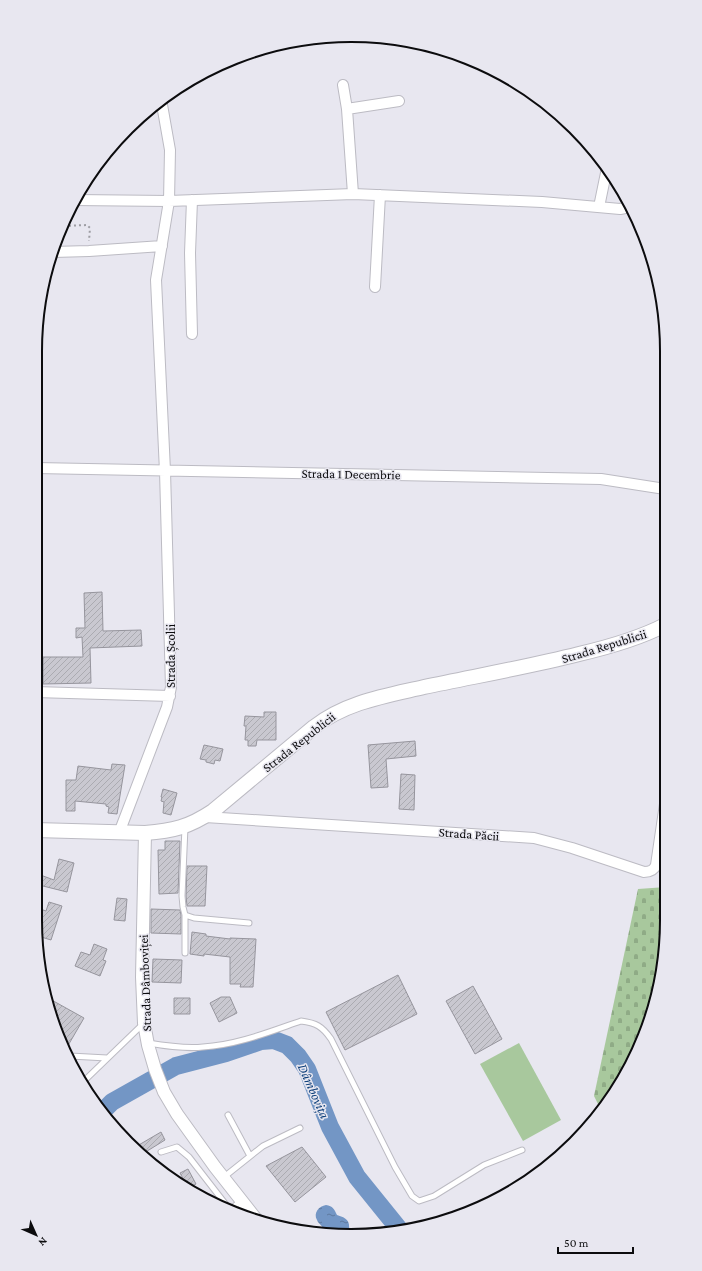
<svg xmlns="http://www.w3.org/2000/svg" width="702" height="1271" font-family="'Crimson Pro',serif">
	<defs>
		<pattern id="cemetery-stones" width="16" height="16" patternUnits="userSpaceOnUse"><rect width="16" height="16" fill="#a8c89d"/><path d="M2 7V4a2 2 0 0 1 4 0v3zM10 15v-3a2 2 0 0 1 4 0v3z" fill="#8fab86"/></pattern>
		<pattern id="water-ripples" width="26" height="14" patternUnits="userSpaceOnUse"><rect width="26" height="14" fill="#7396c5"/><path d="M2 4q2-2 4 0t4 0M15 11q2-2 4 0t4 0" fill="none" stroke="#5d799e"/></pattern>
		<pattern id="building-hatch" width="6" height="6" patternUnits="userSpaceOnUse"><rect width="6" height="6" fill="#c9c8d0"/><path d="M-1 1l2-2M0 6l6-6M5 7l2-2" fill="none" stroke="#ababb1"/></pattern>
	</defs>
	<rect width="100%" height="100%" fill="#e8e7f0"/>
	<path fill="#a8c89d" d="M 519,1043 L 561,1120 L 523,1141 L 480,1064 Z"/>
	<path fill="url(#cemetery-stones)" d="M 666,887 L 666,940 L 656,1002 L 625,1078 L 600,1108 L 594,1096 L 638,889 Z"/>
	<path fill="url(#water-ripples)" d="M 326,1205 C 333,1206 334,1209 337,1215 C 347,1218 350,1221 349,1230 L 352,1229 L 360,1234 L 324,1231 C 323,1225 319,1225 317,1220 C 313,1213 319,1206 326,1205 Z"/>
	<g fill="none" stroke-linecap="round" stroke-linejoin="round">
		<path stroke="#7396c5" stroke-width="18" d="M 101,1113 L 112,1102 L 176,1066 L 226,1053 L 261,1041 L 274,1040 L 287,1045 L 298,1056 L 307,1069 L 330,1127 L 357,1177 L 399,1229"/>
	</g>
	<path fill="url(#building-hatch)" stroke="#96959d" d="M 102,592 L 103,631 L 141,630 L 142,646 L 90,648 L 91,683 L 43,684 L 43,657 L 83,657 L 82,637 L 76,638 L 76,628 L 85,628 L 84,593 Z
		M 264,712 L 276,712 L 276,740 L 257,740 L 256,746 L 248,746 L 248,740 L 245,740 L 246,726 L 244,726 L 245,716 L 264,717 Z
		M 415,741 L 416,756 L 386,759 L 388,787 L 371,788 L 368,745 Z
		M 204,745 L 223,749 L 220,761 L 215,760 L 214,764 L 206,762 L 206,760 L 200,759 Z
		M 112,764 L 125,765 L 117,814 L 108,813 L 109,807 L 106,806 L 106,804 L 75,801 L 75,811 L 66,811 L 66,780 L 76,780 L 78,766 L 111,770 Z
		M 401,774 L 415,775 L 414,810 L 399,809 Z
		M 163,789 L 177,793 L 171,815 L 163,813 L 164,802 L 161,801 L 162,797 L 161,797 Z
		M 165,841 L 180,841 L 178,893 L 159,894 L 158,850 L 165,850 Z
		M 59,859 L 74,863 L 67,892 L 35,884 L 35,873 L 54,880 Z
		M 187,866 L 207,866 L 205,906 L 187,906 L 186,896 Z
		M 117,898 L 127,899 L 125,921 L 114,920 Z
		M 49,902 L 62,906 L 51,940 L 38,936 L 35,920 L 35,907 L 46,911 Z
		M 151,909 L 180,910 L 181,915 L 181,934 L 151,933 Z
		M 192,932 L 206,934 L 206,936 L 230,939 L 230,938 L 256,939 L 253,987 L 240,987 L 241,984 L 230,984 L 230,957 L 204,954 L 204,956 L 190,954 Z
		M 94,944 L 107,949 L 103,960 L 106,961 L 100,976 L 75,966 L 81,952 L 90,955 Z
		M 153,959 L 182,960 L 181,983 L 152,982 Z
		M 398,975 L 417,1014 L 345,1050 L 326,1012 Z
		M 473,986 L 502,1039 L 475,1054 L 446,1001 Z
		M 221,997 L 230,997 L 237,1013 L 219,1022 L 210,1003 Z
		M 48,998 L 84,1018 L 66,1049 L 52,1022 Z
		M 174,998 L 190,998 L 190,1014 L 174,1014 Z
		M 161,1132 L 165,1140 L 144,1153 L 137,1146 Z
		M 302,1147 L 326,1177 L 295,1202 L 266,1166 Z
		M 188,1169 L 196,1184 L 188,1188 L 180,1173 Z"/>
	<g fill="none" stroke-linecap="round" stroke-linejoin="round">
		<defs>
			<path id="service" d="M 185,827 L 182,896 L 183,907 L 185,915 L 194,918 L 249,923
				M 185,953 L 185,915
				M 148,1043 C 166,1046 185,1049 203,1047 C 237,1045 269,1032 301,1021 C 316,1023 322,1026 331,1039 L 395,1167 L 412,1196 L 419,1201 L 434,1196 L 484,1165 L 522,1150
				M 70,1056 L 107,1058
				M 84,1081 L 143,1024
				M 228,1115 L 250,1156
				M 161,1152 L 177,1147 L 189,1157 L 227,1206
				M 224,1177 L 263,1146 L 300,1128
				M 232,1208 L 241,1201"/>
			<path id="minor" d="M 343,85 L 347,109 L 353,194
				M 347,109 L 399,101
				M 74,200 L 169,201 L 353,194 L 542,202 L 620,209 L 631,207
				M 599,207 L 607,168
				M 53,252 L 89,251 L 162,246
				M 375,287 L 380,195
				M 192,334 L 190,253 L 192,200
				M 36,468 L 601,479 L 665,489
				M 35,692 L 170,696
				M 205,817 L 534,838 L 572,848 L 644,872 C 651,872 654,870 656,865 L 666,797
				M 119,833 L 167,707 L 171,687 L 165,471 L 156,280 L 169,201 L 170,150 L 161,99"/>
			<path id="tertiary" d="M 145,833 L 142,977 L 144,1023 L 148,1045 L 155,1069 L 164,1092 L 177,1114 L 215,1167 L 256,1219"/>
			<path id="secondary" d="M 35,830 L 145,833 C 173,831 189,827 213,811 L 314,727 C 346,702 385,696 424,687 C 476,676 528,667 579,654 C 609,647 638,639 665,625"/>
		</defs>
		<use href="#service" stroke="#bcbbc3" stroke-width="7"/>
		<use href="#minor" stroke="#bcbbc3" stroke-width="12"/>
		<use href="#tertiary" stroke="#bcbbc3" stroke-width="14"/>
		<use href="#secondary" stroke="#bcbbc3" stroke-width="16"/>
		<path stroke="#9d9da3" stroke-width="2" stroke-dasharray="2 3" stroke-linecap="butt" d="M 64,226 L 87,225 L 90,228 L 89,241"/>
		<use href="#service" stroke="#fff" stroke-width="5"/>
		<use href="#minor" stroke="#fff" stroke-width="10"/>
		<use href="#tertiary" stroke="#fff" stroke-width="12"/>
		<use href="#secondary" stroke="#fff" stroke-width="14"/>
	</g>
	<g text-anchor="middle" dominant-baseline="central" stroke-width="3" stroke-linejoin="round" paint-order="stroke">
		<g font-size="13" fill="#0c0c0e" stroke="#e8e7f0">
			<text transform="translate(351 474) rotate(1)">Strada 1 Decembrie</text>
			<text transform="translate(604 646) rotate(-17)">Strada Republicii</text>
			<text transform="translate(170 656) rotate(-90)">Strada Școlii</text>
			<text transform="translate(299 742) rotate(-38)">Strada Republicii</text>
			<text transform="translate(469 834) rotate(4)">Strada Păcii</text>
			<text transform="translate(145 983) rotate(-92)">Strada Dâmboviței</text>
		</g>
		<g font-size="14" font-style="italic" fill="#10417b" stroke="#e8e7f0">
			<text transform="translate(314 1091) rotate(66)">Dâmbovița</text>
		</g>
	</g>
	<path d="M0 0H702V1271H0ZM351 42H351A309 309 0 0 1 660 351V920A309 309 0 0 1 351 1229H351A309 309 0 0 1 42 920V351A309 309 0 0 1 351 42Z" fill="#e8e7f0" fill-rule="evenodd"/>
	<path fill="none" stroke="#0c0c0e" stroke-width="2" d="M351 42H351A309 309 0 0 1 660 351V920A309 309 0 0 1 351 1229H351A309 309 0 0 1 42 920V351A309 309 0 0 1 351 42Z"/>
	<g transform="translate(36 1235) rotate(135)" stroke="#e8e7f0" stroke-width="3" paint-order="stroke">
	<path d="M0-3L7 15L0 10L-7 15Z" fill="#0c0c0e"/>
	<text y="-6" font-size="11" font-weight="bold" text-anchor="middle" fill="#0c0c0e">N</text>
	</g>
	<path d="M558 1247v6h75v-6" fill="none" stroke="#0c0c0e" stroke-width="2"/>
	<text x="564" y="1247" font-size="12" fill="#0c0c0e" stroke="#e8e7f0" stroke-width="3" paint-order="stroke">50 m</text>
</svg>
